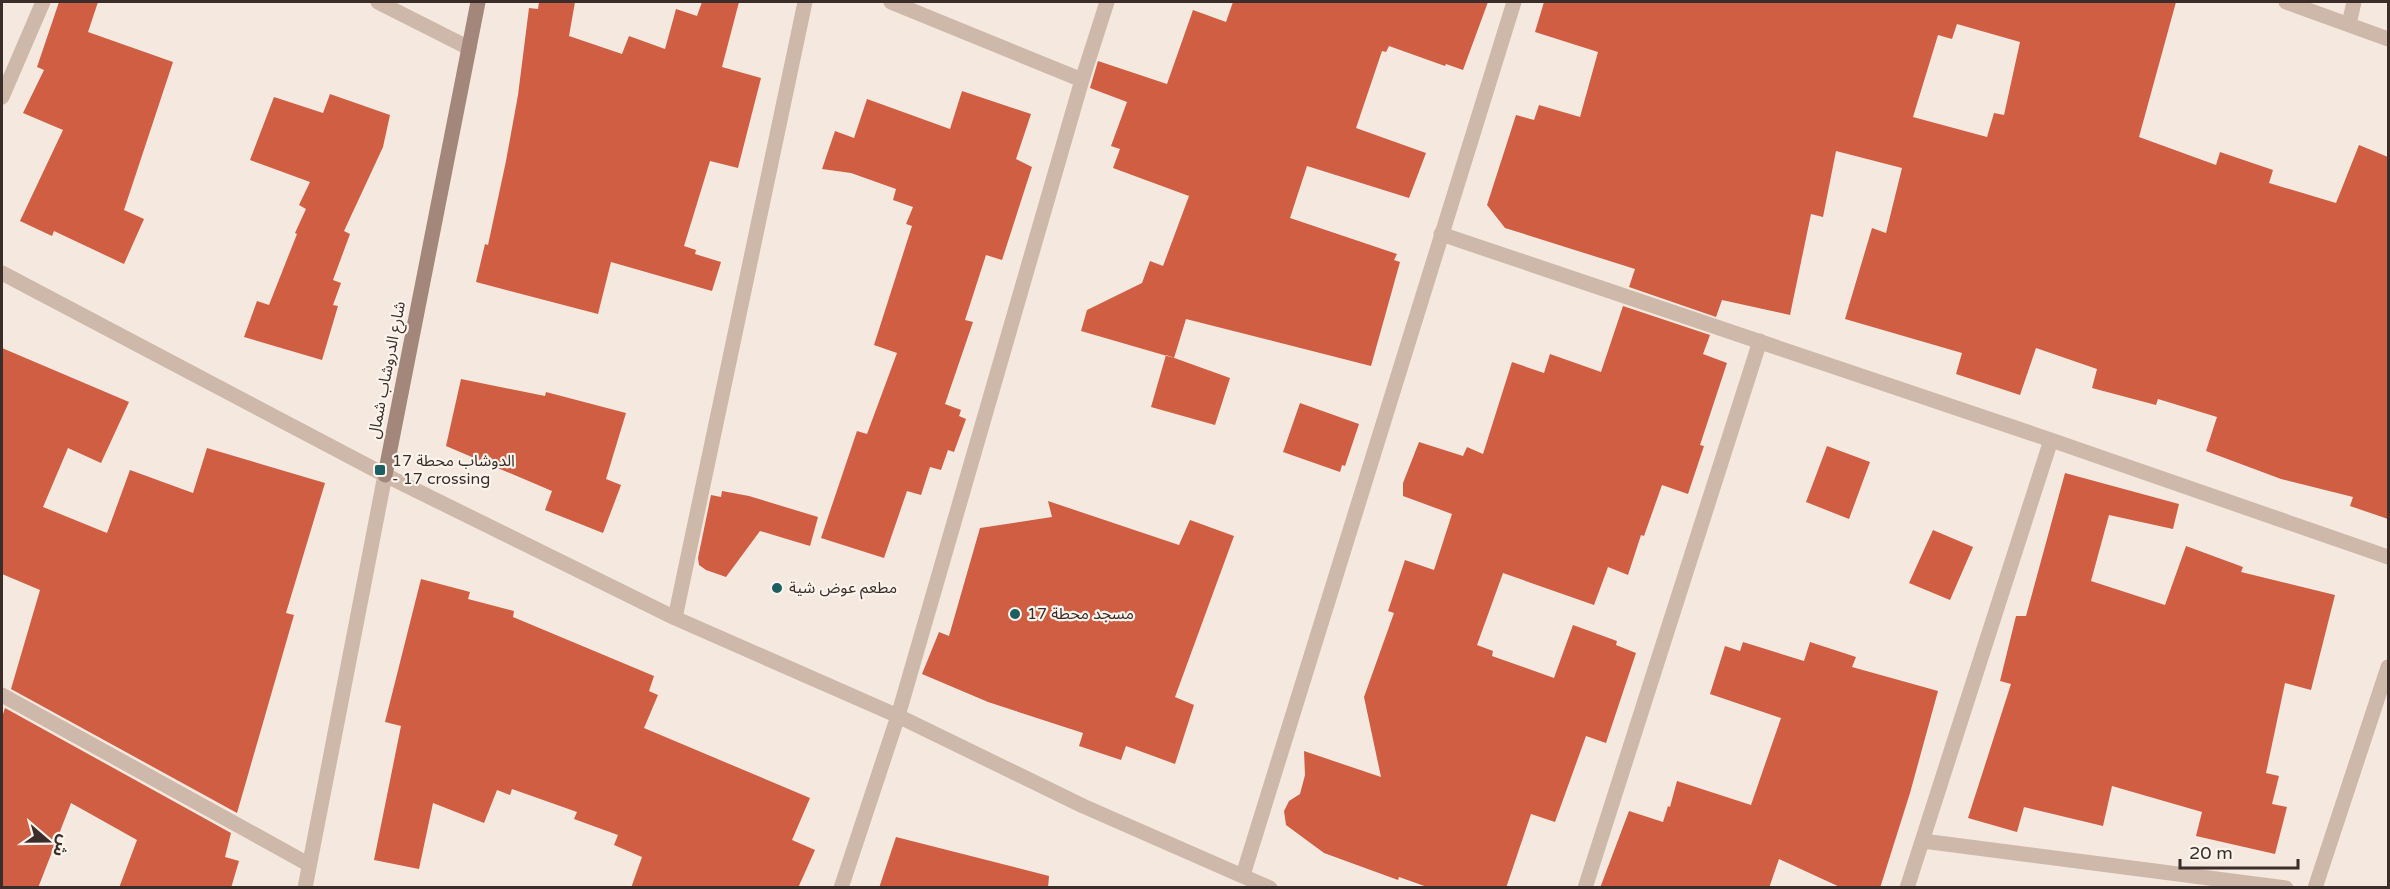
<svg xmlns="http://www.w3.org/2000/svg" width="2390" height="889" font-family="'Varela Round','Noto Sans Arabic',sans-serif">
	<rect width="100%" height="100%" fill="#f5e9df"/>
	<path fill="#cf5e43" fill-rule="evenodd" d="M 59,2 L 98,2 L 88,32 L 173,62 L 124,210 L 144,219 L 124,264 L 54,231 L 52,236 L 20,221 L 63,130 L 23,113 L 44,70 L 37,67 Z
		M 539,2 L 575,2 L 569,36 L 622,54 L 629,36 L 665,49 L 676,9 L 697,16 L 702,2 L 739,2 L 722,67 L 761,78 L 738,168 L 710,161 L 684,246 L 696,250 L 695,254 L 721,262 L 712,291 L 611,262 L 598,314 L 476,282 L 485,244 L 488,245 L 506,161 L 518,95 L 529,8 L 538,9 Z
		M 1233,2 L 1488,2 L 1463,70 L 1446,64 L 1445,66 L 1389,46 L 1386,52 L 1382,51 L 1356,128 L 1426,153 L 1409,198 L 1307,166 L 1290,218 L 1397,254 L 1394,260 L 1400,262 L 1371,366 L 1186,319 L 1174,358 L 1081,331 L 1087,310 L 1142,283 L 1150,261 L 1163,266 L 1189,196 L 1113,168 L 1120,149 L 1111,146 L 1127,102 L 1090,88 L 1098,61 L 1167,84 L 1193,10 L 1226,22 Z
		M 1544,2 L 2176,2 L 2139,137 L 2216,165 L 2220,152 L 2273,170 L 2269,183 L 2336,203 L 2359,145 L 2388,157 L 2388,519 L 2350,506 L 2353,497 L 2281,479 L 2206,451 L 2217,417 L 2158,399 L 2156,405 L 2092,388 L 2097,369 L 2036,348 L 2020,395 L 1956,374 L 1962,353 L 1845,319 L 1872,228 L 1886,233 L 1902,168 L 1836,151 L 1823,217 L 1811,214 L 1790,315 L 1722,300 L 1716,317 L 1629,287 L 1635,269 L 1505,228 L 1487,205 L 1516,115 L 1534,120 L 1539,105 L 1580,117 L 1598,52 L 1535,32 ZM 1957,24 L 2020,42 L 2004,115 L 1994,113 L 1987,137 L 1913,117 L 1938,35 L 1952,39 Z
		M 962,91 L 1031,114 L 1016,159 L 1032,167 L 1002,260 L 986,255 L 965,320 L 973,322 L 945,404 L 961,410 L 959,416 L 966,419 L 954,452 L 948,450 L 941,470 L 930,467 L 921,495 L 907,491 L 884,558 L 821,538 L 857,431 L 867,434 L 897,353 L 874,345 L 912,226 L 906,224 L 913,207 L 893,200 L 896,189 L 851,173 L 822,169 L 835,131 L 854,138 L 867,99 L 950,129 Z
		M 330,94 L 390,115 L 383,147 L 344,231 L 350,234 L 333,280 L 341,283 L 333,305 L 338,306 L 322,360 L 244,337 L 257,301 L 269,305 L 297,234 L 295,233 L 306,209 L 299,205 L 310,182 L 250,160 L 274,97 L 323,113 Z
		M 1623,306 L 1710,335 L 1703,354 L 1727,363 L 1700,445 L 1704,446 L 1688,494 L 1662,485 L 1644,536 L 1641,535 L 1628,575 L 1608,567 L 1594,605 L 1503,573 L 1477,645 L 1493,651 L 1492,656 L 1554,678 L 1573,625 L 1617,641 L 1616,645 L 1636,653 L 1606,743 L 1586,736 L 1555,822 L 1531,814 L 1506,888 L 1430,888 L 1399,877 L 1398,880 L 1324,853 L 1286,825 L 1284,811 L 1289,801 L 1300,794 L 1305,775 L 1304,751 L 1381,777 L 1364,697 L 1394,613 L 1388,611 L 1405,560 L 1434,570 L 1452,514 L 1403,496 L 1403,483 L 1419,442 L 1463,456 L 1467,447 L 1483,454 L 1512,362 L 1544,373 L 1550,354 L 1601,372 Z
		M 2,348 L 129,402 L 101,463 L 68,448 L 43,507 L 107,533 L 130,470 L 193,493 L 207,448 L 325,483 L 286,613 L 294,615 L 237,813 L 11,689 L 40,590 L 2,574 Z
		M 1166,355 L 1230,378 L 1215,425 L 1151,407 Z
		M 461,379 L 545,396 L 546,392 L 626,413 L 606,479 L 621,485 L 603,533 L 545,510 L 552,491 L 446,446 Z
		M 1300,403 L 1359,424 L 1345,466 L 1342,465 L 1340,472 L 1283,452 Z
		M 1827,446 L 1870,462 L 1849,519 L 1806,502 Z
		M 2065,473 L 2179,504 L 2173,529 L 2109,515 L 2091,581 L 2165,605 L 2186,546 L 2243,567 L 2241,572 L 2335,595 L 2311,690 L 2285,683 L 2266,773 L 2279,776 L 2272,804 L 2287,807 L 2275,854 L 2196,836 L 2202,812 L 2112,786 L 2103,826 L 2024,807 L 2017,832 L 1968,818 L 2011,684 L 2000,681 L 2016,616 L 2026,616 Z
		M 722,491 L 749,496 L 818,517 L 810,546 L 760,531 L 726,577 L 706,570 L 699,565 L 698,558 L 711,495 L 721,497 Z
		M 1048,501 L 1179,545 L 1190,520 L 1234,536 L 1175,697 L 1194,705 L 1175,764 L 1126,746 L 1121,760 L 1079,746 L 1083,733 L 988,702 L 922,674 L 939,632 L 949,636 L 980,528 L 1052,517 Z
		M 1933,530 L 1973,547 L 1950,600 L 1909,583 Z
		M 421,579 L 470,592 L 468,599 L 514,611 L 513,617 L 654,676 L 649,691 L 658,695 L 644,728 L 810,798 L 792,840 L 815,850 L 798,888 L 631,888 L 642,857 L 614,845 L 618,835 L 574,819 L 577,812 L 512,789 L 510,795 L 497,790 L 484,823 L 433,803 L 419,869 L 374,860 L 401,726 L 385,722 Z
		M 1743,642 L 1804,661 L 1810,642 L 1856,657 L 1852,667 L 1938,691 L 1910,793 L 1880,888 L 1842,888 L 1779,859 L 1769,888 L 1600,888 L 1629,811 L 1663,822 L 1668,806 L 1670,807 L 1677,781 L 1751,805 L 1781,718 L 1710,694 L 1725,646 L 1740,651 Z
		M 5,708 L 231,833 L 225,857 L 239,861 L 231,888 L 119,888 L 137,840 L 71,803 L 38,888 L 2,888 L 2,717 Z
		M 896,837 L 1049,876 L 1048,888 L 879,888 Z"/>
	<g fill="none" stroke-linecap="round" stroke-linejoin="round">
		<path stroke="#ceb8a9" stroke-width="15" d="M 378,2 L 469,48
			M 891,2 L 1082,80
			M 2286,2 L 2388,39
			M 2349,24 L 2354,2
			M 2,97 L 43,2
			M 1441,234 L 2051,440 L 2388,557
			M 2,273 L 385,475 L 675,618 L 898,716 L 1083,806 L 1270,888
			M 675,618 L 805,2
			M 2,695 L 308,864
			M 1923,841 L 2286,888
			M 1243,875 L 1514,2
			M 305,888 L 385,475
			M 841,888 L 898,716 L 1082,80 L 1107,2
			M 1585,888 L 1760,341
			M 1907,888 L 2051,440
			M 2315,888 L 2388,667"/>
		<path stroke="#a2877a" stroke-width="15" d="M 385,475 L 478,2"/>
	</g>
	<g fill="#1b5f60" stroke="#fcf4ec" stroke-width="2">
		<rect x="374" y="464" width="12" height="12" rx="3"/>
		<circle cx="777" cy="588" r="6"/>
		<circle cx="1015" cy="614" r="6"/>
	</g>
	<g text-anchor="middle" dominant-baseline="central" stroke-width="4.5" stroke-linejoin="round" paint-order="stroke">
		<g font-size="16" fill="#3b2e2a" stroke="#fcf4ec">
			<text transform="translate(387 370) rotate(-79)">شارع الدروشاب شمال</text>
		</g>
		<g font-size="16" fill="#3b2e2a" stroke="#fcf4ec" text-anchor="start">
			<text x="392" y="461">الدوشاب محطة 17<tspan x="392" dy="18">- 17 crossing</tspan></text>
			<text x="789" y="588">مطعم عوض شية</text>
			<text x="1027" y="614">مسجد محطة 17</text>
		</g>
	</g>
	<rect width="2390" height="889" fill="none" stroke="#3b2e2a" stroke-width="6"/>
	<g transform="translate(48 841) rotate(110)" stroke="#fcf4ec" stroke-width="4.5" paint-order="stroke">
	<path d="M0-4.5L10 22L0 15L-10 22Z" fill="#3b2e2a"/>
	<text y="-9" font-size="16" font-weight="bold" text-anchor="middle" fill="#3b2e2a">ش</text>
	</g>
	<path d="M2180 859v9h118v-9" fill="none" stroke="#3b2e2a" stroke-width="3"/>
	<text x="2189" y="859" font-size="18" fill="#3b2e2a" stroke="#fcf4ec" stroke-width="4.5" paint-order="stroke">20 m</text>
</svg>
